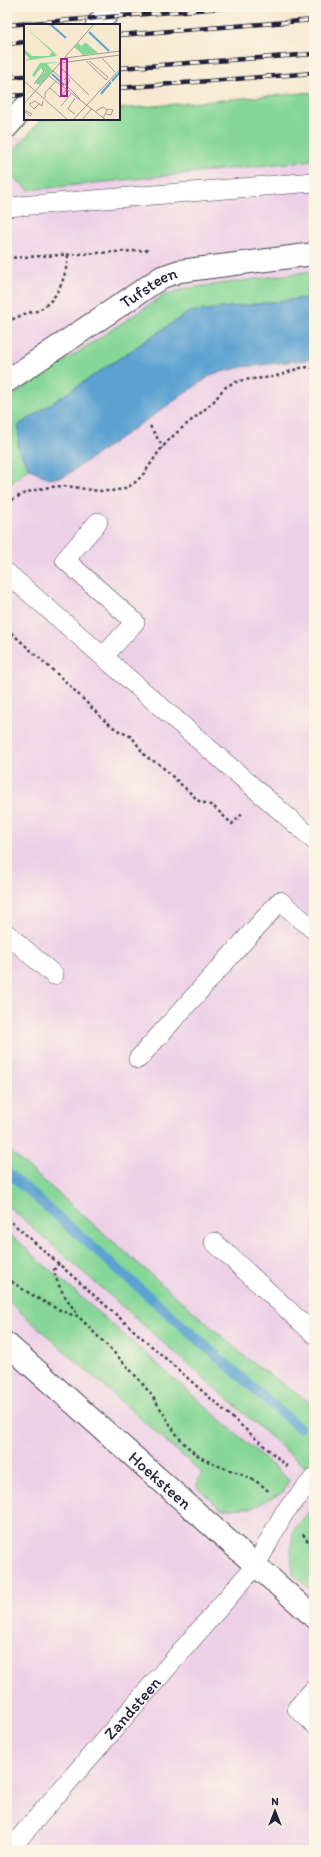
<svg xmlns="http://www.w3.org/2000/svg" width="321" height="1857" font-family="Itim,sans-serif">
	<rect width="100%" height="100%" fill="#fcf5e5"/>
	<filter id="ink" filterUnits="userSpaceOnUse"><feTurbulence type="fractalNoise" baseFrequency=".025" numOctaves="2"/><feDisplacementMap in="SourceGraphic" scale="8" xChannelSelector="R" yChannelSelector="G"/><feConvolveMatrix kernelMatrix="1 2 1 2 8 2 1 2 1" color-interpolation-filters="sRGB"/></filter>
	<filter id="wash" filterUnits="userSpaceOnUse"><feTurbulence type="fractalNoise" baseFrequency=".012" numOctaves="4" result="noise"/><feDisplacementMap in="SourceGraphic" scale="16" xChannelSelector="R" yChannelSelector="G"/><feGaussianBlur stdDeviation="0.9" result="paint"/><feColorMatrix in="noise" values="0 0 0 0 0 0 0 0 0 0 0 0 0 0 0 0 0 1.4 0 .05"/><feComposite in="paint" operator="in"/></filter>
	<g filter="url(#wash)">
		<rect width="100%" height="100%" fill="#f6e9d0"/>
		<path fill="#edd0e8" d="M 314,105 L 314,1850 L 7,1850 L 7,138 Z"/>
		<path fill="#86d797" stroke="#547c69" d="M 314,92 L 314,160 L 29,190 L 7,172 L 7,158 L 42,119 L 119,119 L 119,109 Z
			M 314,271 L 314,297 L 189,312 L 19,425 L 18,448 L 29,468 L 7,487 L 7,399 L 163,296 L 183,289 Z
			M 7,1149 L 249,1360 L 314,1406 L 314,1457 L 306,1468 L 7,1205 Z
			M 7,1232 L 289,1480 L 283,1492 L 252,1508 L 221,1509 L 196,1486 L 202,1473 L 7,1300 Z
			M 314,1505 L 314,1592 L 293,1574 L 291,1551 L 293,1531 Z"/>
		<path fill="#5ba2d1" stroke="#3e6286" d="M 314,297 L 314,359 L 242,367 L 213,374 L 65,476 L 49,479 L 29,468 L 18,448 L 19,425 L 189,312 Z"/>
		<g fill="none" stroke-linecap="round" stroke-linejoin="round">
			<path stroke="#5ba2d1" stroke-width="10" d="M 7,1172 L 299,1428"/>
		</g>
	</g>
	<g filter="url(#ink)">
		<g fill="none" stroke-linecap="round" stroke-linejoin="round">
			<defs>
				<g id="service">
					<path d="M 7,207 L 314,182"/>
					<path d="M 98,522 L 65,560 L 135,622 L 104,656"/>
					<path d="M 7,573 L 314,840"/>
					<path d="M 7,934 L 54,975"/>
					<path d="M 138,1059 L 280,901 L 314,930"/>
					<path d="M 214,1242 L 314,1334"/>
					<path d="M 314,1689 L 297,1708 L 314,1724"/>
					<path id="s1" d="M 9,1850 L 256,1565 L 284,1513 L 314,1478"/>
				</g>
				<g id="minor">
					<path d="M 97,25 L 113,7"/>
					<path d="M 7,127 L 25,107"/>
					<path id="s2" d="M 7,381 L 162,277 L 180,271 L 314,254"/>
				</g>
				<g id="tertiary">
					<path id="s3" d="M 7,1344 L 314,1617"/>
				</g>
			</defs>
			<use href="#service" stroke="#424051" stroke-width="20"/>
			<use href="#minor" stroke="#424051" stroke-width="24"/>
			<use href="#tertiary" stroke="#424051" stroke-width="24"/>
			<path stroke="#424051" stroke-width="2.5" stroke-dasharray="3 3" stroke-linecap="butt" d="M 7,258 L 150,250
				M 7,322 C 13,319 20,316 27,313 C 31,312 35,312 39,310 C 59,299 66,276 68,255
				M 150,426 L 163,447
				M 7,503 C 25,490 52,484 74,487 C 91,490 108,494 125,488 C 142,482 150,463 161,449 C 176,430 198,417 215,400 C 219,395 223,388 229,385 C 244,377 260,380 276,376 C 288,374 303,363 314,369
				M 7,629 L 67,683 L 104,720 L 117,730 L 132,737 L 146,757 L 159,764 L 199,801 L 213,806 L 232,824 L 242,814
				M 7,1218 L 288,1467
				M 59,1263 L 54,1270 C 57,1287 68,1301 78,1315
				M 7,1278 C 21,1289 61,1314 78,1316 C 102,1341 127,1364 149,1392 C 164,1411 173,1435 192,1451 C 215,1471 248,1469 269,1492
				M 303,1534 L 314,1550"/>
			<use href="#service" stroke="#fff" stroke-width="19"/>
			<use href="#minor" stroke="#fff" stroke-width="22"/>
			<use href="#tertiary" stroke="#fff" stroke-width="22"/>
			<defs>
				<path id="rail" d="M 7,25 L 235,7
					M 119,35 L 314,20
					M 7,44 L 25,42
					M 119,68 L 314,54
					M 7,77 L 25,76
					M 119,88 L 314,73
					M 7,96 L 25,95"/>
			</defs>
			<use href="#rail" stroke="#22223b" stroke-width="4.5"/>
			<use href="#rail" stroke="#fcf5e5" stroke-width="3" stroke-dasharray="9" stroke-linecap="butt"/>
		</g>
	</g>
	<g text-anchor="middle" dominant-baseline="central" stroke-width="4" stroke-linejoin="round" paint-order="stroke">
		<g font-size="17" fill="#22223b" stroke="#fcf5e5">
			<text stroke="none"><textPath href="#s2" startOffset="170">Tufsteen</textPath></text>
			<text stroke="none"><textPath href="#s3" startOffset="205">Hoeksteen</textPath></text>
			<text stroke="none"><textPath href="#s1" startOffset="188">Zandsteen</textPath></text>
		</g>
	</g>
	<g transform="translate(24 24)">
		<rect width="96" height="96" fill="#f6e9d0"/>
		<path d="M 0,2 L 29,27 L 33,32 L 0,37 L 6,34 L 0,30 L 0,25 L 8,32 L 25,32 L 28,28 ZM 61,18 L 74,29 L 59,31 L 50,23 L 54,19 L 58,22 ZM 37,38 L 23,40 L 29,47 L 16,61 L 11,59 L 21,47 L 17,44 L 10,53 L 8,51 L 16,39 Z" fill="#86d797"/>
		<path fill="none" stroke="#5ba2d1" stroke-width="2" d="M 26,0 L 42,14M 65,8 L 85,27M 28,50 L 40,61M 88,57 L 96,48M 77,70 L 87,58"/>
		<path fill="none" stroke="#a19994" stroke-width="1" d="M 41,34 L 96,27M 78,34 L 91,48M 62,37 L 82,56 L 84,53 L 65,37M 36,39 L 96,31M 36,43 L 65,71M 29,47 L 38,55M 25,52 L 82,96M 40,56 L 43,53 L 46,56 L 43,62M 0,57 L 44,96M 10,60 L 20,47 L 18,45M 41,60 L 56,75M 26,64 L 36,73 L 45,63M 21,74 L 21,69 L 32,57M 0,80 L 70,0M 5,80 L 11,77 L 18,82 L 19,77M 5,80 L 10,85 L 15,80M 37,82 L 47,70M 0,86 L 8,90 L 6,92 L 0,87M 72,87 L 79,83 L 83,86M 51,90 L 44,85 L 51,74M 79,94 L 84,85 L 89,86 L 87,91 L 82,90M 49,96 L 96,45M 58,96 L 68,84"/>
		<path fill="#b5179e" fill-opacity="0.15" stroke="#b5179e" stroke-width="2" d="M 37,35 L 43,35 L 43,72 L 37,72 Z"/>
		<rect width="96" height="96" fill="none" stroke="#22223b" stroke-width="2"/>
	</g>
	<rect width="321" height="1857" fill="none" stroke="#fcf5e5" stroke-width="24"/>
	<g transform="translate(275 1811)" stroke="#fcf5e5" stroke-width="3" paint-order="stroke">
	<path d="M0-3L7 15L0 10L-7 15Z" fill="#22223b"/>
	<text y="-6" font-size="11" font-weight="bold" text-anchor="middle" fill="#22223b">N</text>
	</g>
</svg>
